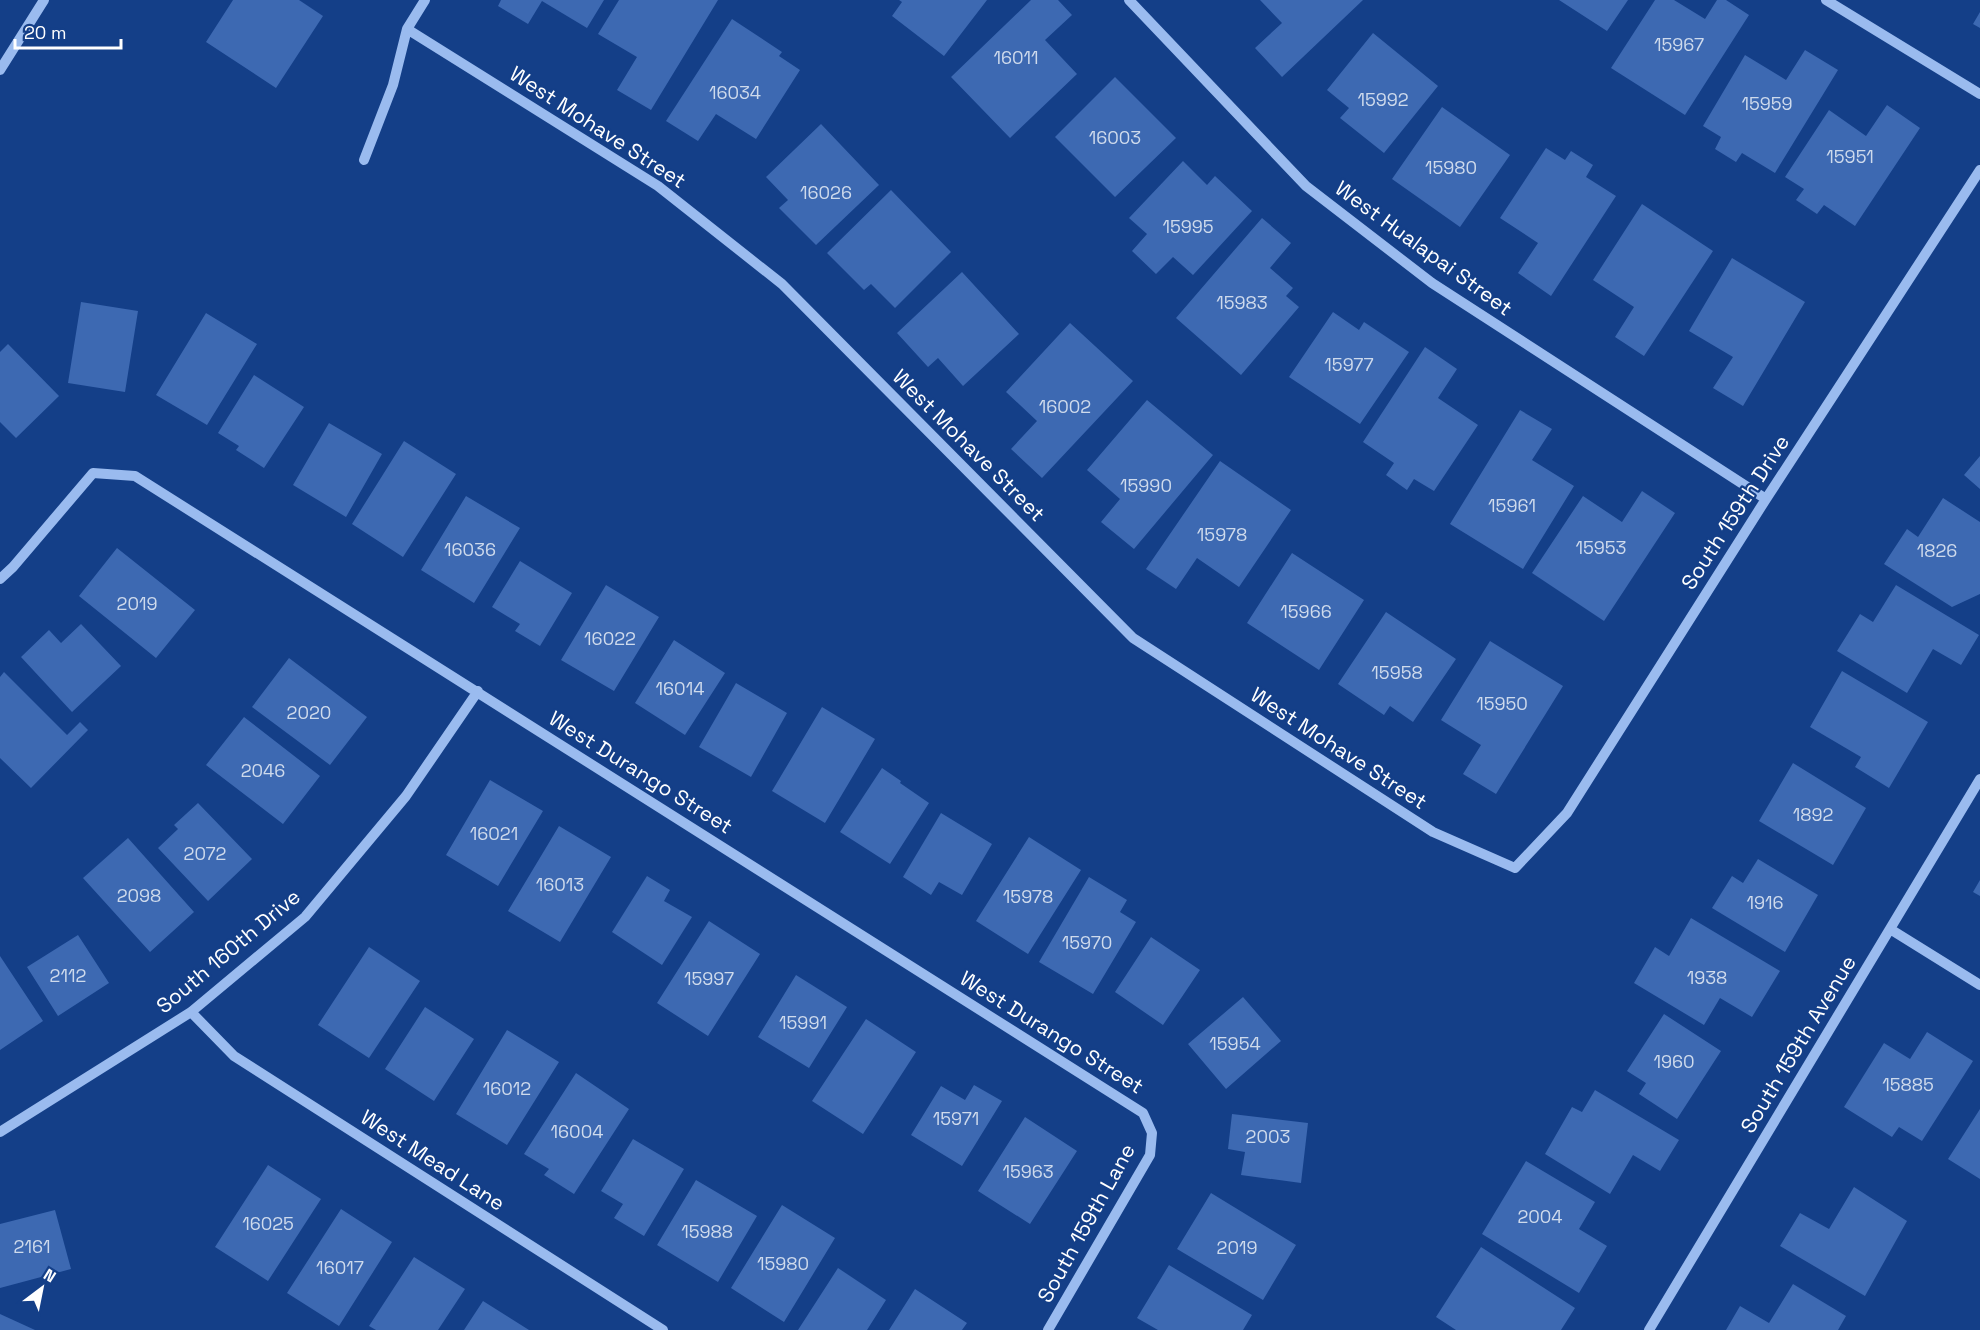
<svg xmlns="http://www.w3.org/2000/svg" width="1980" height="1330" font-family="'Space Grotesk',sans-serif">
	<rect width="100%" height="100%" fill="#143f88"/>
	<path fill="#3d69b2" d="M 233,0 L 299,0 L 323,16 L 276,88 L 206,42 Z
		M 501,0 L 604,0 L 587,28 L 542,1 L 528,24 L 498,6 Z
		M 619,0 L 718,0 L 651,110 L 617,90 L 637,57 L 598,34 Z
		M 899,0 L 987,0 L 944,56 L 892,16 L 902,2 Z
		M 1031,0 L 1058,0 L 1072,15 L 1045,40 L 1077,74 L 1010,138 L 951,77 Z
		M 1260,0 L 1363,0 L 1282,77 L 1255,48 L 1282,23 Z
		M 1559,0 L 1628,0 L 1607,31 Z
		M 1655,0 L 1674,0 L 1705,19 L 1717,0 L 1726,0 L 1749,15 L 1685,115 L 1611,68 Z
		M 1980,12 L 1980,28 L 1973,24 Z
		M 732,19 L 782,52 L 779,56 L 800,70 L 756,139 L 716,114 L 698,141 L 666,121 Z
		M 1373,33 L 1438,86 L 1384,153 L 1340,118 L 1349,108 L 1327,90 Z
		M 1805,50 L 1838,70 L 1775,173 L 1742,153 L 1736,162 L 1715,149 L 1721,137 L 1703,126 L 1745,55 L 1786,80 Z
		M 1115,77 L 1176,138 L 1115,197 L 1055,137 Z
		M 1887,105 L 1920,128 L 1855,226 L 1824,205 L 1817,214 L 1796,200 L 1804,189 L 1785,177 L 1829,110 L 1866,136 Z
		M 1442,107 L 1510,155 L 1460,227 L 1392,179 Z
		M 821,124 L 879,185 L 816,245 L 779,208 L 788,200 L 766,177 Z
		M 1546,148 L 1565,160 L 1571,151 L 1593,165 L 1586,177 L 1616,196 L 1551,296 L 1518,273 L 1538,243 L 1500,218 Z
		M 1183,161 L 1207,185 L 1215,176 L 1252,211 L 1193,275 L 1173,257 L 1156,274 L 1132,251 L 1147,234 L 1129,218 Z
		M 891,190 L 951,252 L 895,308 L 871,284 L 864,290 L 827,253 Z
		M 1642,204 L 1713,251 L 1644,356 L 1615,337 L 1634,307 L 1593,280 Z
		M 1262,218 L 1291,243 L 1270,268 L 1293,288 L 1286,296 L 1299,307 L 1241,375 L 1176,318 Z
		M 1732,258 L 1805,302 L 1743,406 L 1713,388 L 1733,357 L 1689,331 Z
		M 962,272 L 1019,334 L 963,386 L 938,358 L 928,367 L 897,333 Z
		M 81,302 L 138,311 L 125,392 L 68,383 Z
		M 1333,312 L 1359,330 L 1364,322 L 1409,352 L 1360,424 L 1289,377 Z
		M 206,313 L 257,344 L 207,425 L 156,395 Z
		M 1070,323 L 1133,381 L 1042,478 L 1011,449 L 1037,421 L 1006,392 Z
		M 8,344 L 59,396 L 16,438 L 0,422 L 0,352 Z
		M 1425,347 L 1457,369 L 1438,398 L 1478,425 L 1434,491 L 1414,479 L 1407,490 L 1386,475 L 1394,463 L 1363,442 Z
		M 254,375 L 304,407 L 264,468 L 236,450 L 239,446 L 218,433 Z
		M 1147,400 L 1213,455 L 1134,549 L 1101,522 L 1120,499 L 1087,470 Z
		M 1520,410 L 1552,429 L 1532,460 L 1574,486 L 1523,569 L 1450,524 Z
		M 329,423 L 382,454 L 346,517 L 293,485 Z
		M 404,441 L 456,474 L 403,557 L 352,524 Z
		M 1980,456 L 1980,489 L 1964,475 Z
		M 1220,461 L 1291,510 L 1239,587 L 1197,558 L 1176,589 L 1146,569 Z
		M 1642,491 L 1675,513 L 1604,621 L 1532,573 L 1583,496 L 1622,522 Z
		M 466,496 L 520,528 L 474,603 L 421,570 Z
		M 1943,498 L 1980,522 L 1980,594 L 1952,607 L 1884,564 L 1907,529 L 1918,537 Z
		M 117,548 L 195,610 L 156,658 L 79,596 Z
		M 1292,553 L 1364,600 L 1319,670 L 1247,623 Z
		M 520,561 L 572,593 L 540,646 L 515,631 L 520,624 L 492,607 Z
		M 606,585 L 659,617 L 614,691 L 561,660 Z
		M 1896,585 L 1979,635 L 1961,665 L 1933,649 L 1907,693 L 1837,651 L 1860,614 L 1873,622 Z
		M 1386,612 L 1456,659 L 1413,722 L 1390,706 L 1384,715 L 1338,684 Z
		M 81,624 L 121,666 L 72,712 L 21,657 L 49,630 L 61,643 Z
		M 674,640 L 725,673 L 685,735 L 635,703 Z
		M 1490,641 L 1563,686 L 1496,794 L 1463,774 L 1481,745 L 1441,720 Z
		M 289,658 L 367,717 L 330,765 L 252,707 Z
		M 1842,671 L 1928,722 L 1889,788 L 1855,767 L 1861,757 L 1810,727 Z
		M 4,672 L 67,735 L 80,722 L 88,730 L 31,788 L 0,758 L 0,677 Z
		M 736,683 L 787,713 L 751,777 L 699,747 Z
		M 822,707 L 875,739 L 825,823 L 772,791 Z
		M 244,717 L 320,776 L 283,824 L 206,765 Z
		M 1793,763 L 1866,808 L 1833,865 L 1759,821 Z
		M 882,768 L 901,781 L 900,783 L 929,803 L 890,864 L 840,832 Z
		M 490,780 L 543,811 L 498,886 L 446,855 Z
		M 198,803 L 252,859 L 208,901 L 158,848 L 178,829 L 174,825 Z
		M 941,813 L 992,844 L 962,895 L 939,882 L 931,895 L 903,877 Z
		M 559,826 L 611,857 L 560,942 L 508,911 Z
		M 1029,837 L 1081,870 L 1028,954 L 976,921 Z
		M 128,838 L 194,912 L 150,952 L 83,878 Z
		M 1758,859 L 1818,895 L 1785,952 L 1712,908 L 1732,876 L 1743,883 Z
		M 647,876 L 670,890 L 664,901 L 692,917 L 662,965 L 612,932 Z
		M 1089,877 L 1127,900 L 1120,912 L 1136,922 L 1093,994 L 1039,962 Z
		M 1980,880 L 1980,896 L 1973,892 Z
		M 1691,918 L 1780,971 L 1752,1017 L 1720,998 L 1704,1025 L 1634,983 L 1655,947 L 1669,956 Z
		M 709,921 L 760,954 L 708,1036 L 657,1003 Z
		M 78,935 L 109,983 L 58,1016 L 27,967 Z
		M 1151,937 L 1200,970 L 1163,1025 L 1115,992 Z
		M 369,947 L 420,981 L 369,1058 L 318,1025 Z
		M 0,956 L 43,1021 L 0,1050 Z
		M 796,975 L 847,1007 L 809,1068 L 758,1037 Z
		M 1243,997 L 1281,1041 L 1226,1089 L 1188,1044 Z
		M 425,1007 L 474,1039 L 434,1101 L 385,1069 Z
		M 1664,1014 L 1721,1051 L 1677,1119 L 1639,1094 L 1646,1083 L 1627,1071 Z
		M 866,1019 L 916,1052 L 863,1134 L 812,1101 Z
		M 507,1030 L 559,1062 L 507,1145 L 456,1114 Z
		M 1927,1032 L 1973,1061 L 1922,1141 L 1899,1127 L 1892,1137 L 1844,1107 L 1884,1043 L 1910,1059 Z
		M 576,1073 L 629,1109 L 574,1194 L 544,1175 L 549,1169 L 524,1154 Z
		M 974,1085 L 1002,1101 L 962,1166 L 911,1135 L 941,1086 L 965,1100 Z
		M 1595,1090 L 1679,1140 L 1660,1171 L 1633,1155 L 1610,1194 L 1545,1154 L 1572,1107 L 1582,1112 Z
		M 1980,1109 L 1980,1179 L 1948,1159 Z
		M 1232,1114 L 1308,1123 L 1301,1183 L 1241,1175 L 1245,1152 L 1228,1149 Z
		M 1025,1117 L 1077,1151 L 1030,1224 L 978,1191 Z
		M 633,1139 L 684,1169 L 644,1236 L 614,1218 L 623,1204 L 601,1191 Z
		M 1526,1161 L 1595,1202 L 1579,1229 L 1607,1246 L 1579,1293 L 1482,1234 Z
		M 268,1165 L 321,1199 L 268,1281 L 215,1247 Z
		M 696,1180 L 757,1216 L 718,1282 L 657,1245 Z
		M 1854,1187 L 1907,1221 L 1865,1296 L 1780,1246 L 1800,1213 L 1829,1229 Z
		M 1211,1193 L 1296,1245 L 1263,1300 L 1177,1249 Z
		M 782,1205 L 835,1238 L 784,1322 L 731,1288 Z
		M 341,1209 L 392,1242 L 339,1326 L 287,1293 Z
		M 55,1210 L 71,1269 L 0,1288 L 0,1224 Z
		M 1481,1247 L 1575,1308 L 1561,1330 L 1456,1330 L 1436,1317 Z
		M 414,1257 L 465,1289 L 438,1330 L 376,1330 L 369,1326 Z
		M 1169,1265 L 1252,1315 L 1243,1330 L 1158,1330 L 1137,1318 Z
		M 838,1268 L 886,1300 L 867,1330 L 798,1330 Z
		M 1793,1284 L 1846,1316 L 1838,1330 L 1726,1330 L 1740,1306 L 1769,1323 Z
		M 915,1289 L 967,1323 L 962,1330 L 889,1330 Z
		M 483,1301 L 529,1330 L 464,1330 Z
		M 0,1314 L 35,1330 L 0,1330 Z"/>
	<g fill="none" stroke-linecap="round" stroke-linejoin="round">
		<path stroke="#9abbef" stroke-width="10" d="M 1129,0 L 1306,186 L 1432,283 L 1766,499
			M 1826,0 L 1980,94
			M 407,29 L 658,186 L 782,284 L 1133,638 L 1433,832 L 1515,868 L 1567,813 L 1766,499 L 1980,170
			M 0,70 L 44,0
			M 364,160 L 393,85 L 407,29 L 425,0
			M 0,579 L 13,567 L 93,473 L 135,476 L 1143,1113 L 1152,1133 L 1150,1155 L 1048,1330
			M 1890,929 L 1980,985
			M 191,1012 L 234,1056 L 663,1330
			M 0,1132 L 191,1012 L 305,917 L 406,796 L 478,691
			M 1649,1330 L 1980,779"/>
	</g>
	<g text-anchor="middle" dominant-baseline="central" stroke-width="4.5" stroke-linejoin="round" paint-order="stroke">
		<g font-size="18" fill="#cedaec">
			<text x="1679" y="44">15967</text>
			<text x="1016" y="57">16011</text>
			<text x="735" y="92">16034</text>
			<text x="1383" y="99">15992</text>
			<text x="1767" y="103">15959</text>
			<text x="1115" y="137">16003</text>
			<text x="1850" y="156">15951</text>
			<text x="1451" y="167">15980</text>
			<text x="826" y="192">16026</text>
			<text x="1188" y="226">15995</text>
			<text x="1242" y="302">15983</text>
			<text x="1349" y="364">15977</text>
			<text x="1065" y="406">16002</text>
			<text x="1146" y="485">15990</text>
			<text x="1512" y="505">15961</text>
			<text x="1222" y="534">15978</text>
			<text x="1601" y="547">15953</text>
			<text x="470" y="549">16036</text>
			<text x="1937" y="550">1826</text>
			<text x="137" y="603">2019</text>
			<text x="1306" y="611">15966</text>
			<text x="610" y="638">16022</text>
			<text x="1397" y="672">15958</text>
			<text x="680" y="688">16014</text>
			<text x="1502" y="703">15950</text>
			<text x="309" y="712">2020</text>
			<text x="263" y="770">2046</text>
			<text x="1813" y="814">1892</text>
			<text x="494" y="833">16021</text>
			<text x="205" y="853">2072</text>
			<text x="560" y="884">16013</text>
			<text x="139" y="895">2098</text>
			<text x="1028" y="896">15978</text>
			<text x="1765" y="902">1916</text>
			<text x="1087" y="942">15970</text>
			<text x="68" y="975">2112</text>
			<text x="1707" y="977">1938</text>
			<text x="709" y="978">15997</text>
			<text x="803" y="1022">15991</text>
			<text x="1235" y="1043">15954</text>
			<text x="1674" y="1061">1960</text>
			<text x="1908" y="1084">15885</text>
			<text x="507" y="1088">16012</text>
			<text x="956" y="1118">15971</text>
			<text x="577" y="1131">16004</text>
			<text x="1268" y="1136">2003</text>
			<text x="1028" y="1171">15963</text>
			<text x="1540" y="1216">2004</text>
			<text x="268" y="1223">16025</text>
			<text x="707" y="1231">15988</text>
			<text x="32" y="1246">2161</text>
			<text x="1237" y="1247">2019</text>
			<text x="783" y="1263">15980</text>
			<text x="340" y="1267">16017</text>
		</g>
		<g font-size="21" fill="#fff" stroke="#143f88">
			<text transform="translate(598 127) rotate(33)">West Mohave Street</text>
			<text transform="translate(1424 248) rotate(36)">West Hualapai Street</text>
			<text transform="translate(969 445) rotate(45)">West Mohave Street</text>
			<text transform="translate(1735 512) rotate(-57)">South 159th Drive</text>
			<text transform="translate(1339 748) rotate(33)">West Mohave Street</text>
			<text transform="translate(641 772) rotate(32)">West Durango Street</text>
			<text transform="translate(228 951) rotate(-40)">South 160th Drive</text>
			<text transform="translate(1052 1032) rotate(32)">West Durango Street</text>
			<text transform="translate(1798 1044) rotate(-59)">South 159th Avenue</text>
			<text transform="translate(433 1160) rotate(33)">West Mead Lane</text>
			<text transform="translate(1086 1223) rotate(-61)">South 159th Lane</text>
		</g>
	</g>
	<g transform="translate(42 1288) rotate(32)" stroke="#143f88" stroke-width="4.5" paint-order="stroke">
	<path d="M0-4.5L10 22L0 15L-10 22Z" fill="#ffffff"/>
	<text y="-9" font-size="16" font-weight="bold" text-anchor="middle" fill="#ffffff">N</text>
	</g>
	<path d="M15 39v9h106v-9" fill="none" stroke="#ffffff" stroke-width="3"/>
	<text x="24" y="39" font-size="18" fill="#ffffff" stroke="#143f88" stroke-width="4.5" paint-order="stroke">20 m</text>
</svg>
